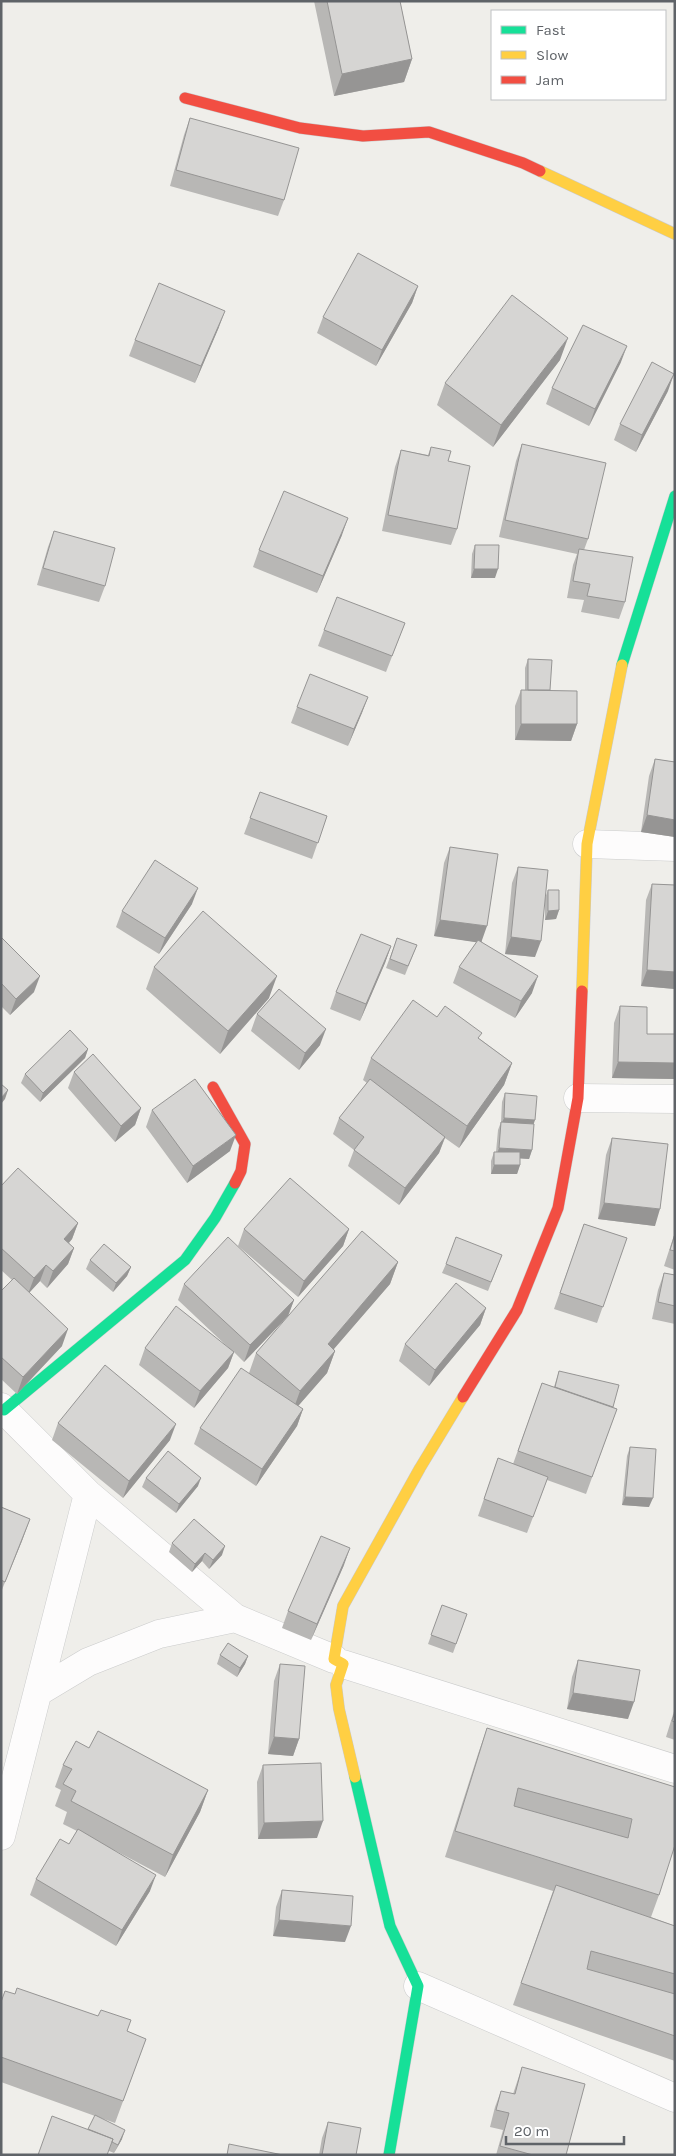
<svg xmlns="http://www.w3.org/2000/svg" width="676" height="2156" viewBox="0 0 676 2156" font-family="Karla,sans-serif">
	<rect width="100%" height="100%" fill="#efeeea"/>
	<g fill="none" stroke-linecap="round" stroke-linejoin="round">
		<defs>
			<path id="street" d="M587,844L675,847
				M578,1098L675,1099
				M1,1407L88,1494L235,1618L334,1659
				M343,1664L675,1769
				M38,1692L88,1662L159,1634L235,1618
				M1,1836L88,1494
				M418,1986L675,2098"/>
			<path id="fast" d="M622,665L675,496
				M4,1410L185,1260L215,1218L235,1183
				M355,1777L390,1926L418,1986L389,2155"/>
			<path id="slow" d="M540,171L675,234
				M582,991L587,844L622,665
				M355,1777L339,1709L336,1685L343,1664L334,1659L343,1606L420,1468L463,1397"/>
			<path id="jam" d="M185,98L300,128L363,136L429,132L523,163L540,171
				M213,1087L245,1144L241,1171L235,1183
				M463,1397L517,1310L558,1208L578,1098L582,991"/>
		</defs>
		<use href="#street" stroke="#cbcccc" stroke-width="29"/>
		<use href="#fast" stroke="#cacacb" stroke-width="12"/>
		<use href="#slow" stroke="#cacacb" stroke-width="12"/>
		<use href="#jam" stroke="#cacacb" stroke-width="12"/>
		<use href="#street" stroke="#fdfcfc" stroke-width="28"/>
		<use href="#fast" stroke="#16e098" stroke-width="11"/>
		<use href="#slow" stroke="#ffcf43" stroke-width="11"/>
		<use href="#jam" stroke="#f24e42" stroke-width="11"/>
	</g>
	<path fill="#b8b7b5" d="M314,1H400L412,59L404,82L334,96Z
		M190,118L284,200L278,216L170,186L184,135Z
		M418,286L412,303L376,366L317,333L323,317Z
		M219,327L195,383L129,356L135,340Z
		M560,360L493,447L437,405L445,383Z
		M621,362L589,426L546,404L552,388Z
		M668,391L636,452L614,440L620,424Z
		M522,444L588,539L584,550L625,602L619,619L581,612L584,600L567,598L573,565L577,554L499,537L516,461Z
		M431,447L457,529L451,545L382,531L395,467L401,450L428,455Z
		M54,531L105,586L99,602L37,585L48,547Z
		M342,535L317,593L253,567L259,550Z
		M475,545L495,578H471L472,554Z
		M405,623L386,672L318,646L324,630Z
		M528,659L550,690L577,724L571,741L515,740V706L521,690H525V668Z
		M368,697L348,746L291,723L297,707Z
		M655,759L675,762V837L641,832L649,776Z
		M260,792L327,816L312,859L244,834Z
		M450,847L482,942L532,993L515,1018L453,983L459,967L477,942L434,936L444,863Z
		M518,867L535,957L505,954L512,883Z
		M652,884L675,885V989L641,986L646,900Z
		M548,890L559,910L556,919L545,920V898Z
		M192,904L159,954L116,927L122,911Z
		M1,937L34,992L10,1015L1,1006Z
		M397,938L417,945L405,975L386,968Z
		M391,946L385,963L360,1021L330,1009L336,992Z
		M154,967L269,998L220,1054L146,989Z
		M620,1006L647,1034H675V1079L612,1078L614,1023Z
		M257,1014L320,1045L299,1070L251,1031Z
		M437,1017L480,1039L512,1063L504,1085L459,1148L445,1138L439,1153L399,1205L348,1166L354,1150L333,1134L339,1118L367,1083L363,1080L371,1058Z
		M88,1049L85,1058L40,1102L21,1083L25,1074Z
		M74,1072L141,1108L135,1125L115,1142L68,1088Z
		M505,1093L533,1124L532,1150L529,1159L520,1158V1165L517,1174H491V1161L494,1152H496L498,1130L501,1122L502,1102Z
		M152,1110L230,1151L187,1183L146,1127Z
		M612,1138L655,1226L598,1219L606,1155Z
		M1,1186L78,1223L72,1239L69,1243L74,1248L68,1264L47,1288L40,1281L29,1293L62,1346L17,1394L1,1379V1291L12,1280L1,1270Z
		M584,1224L627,1238L597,1323L554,1309Z
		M244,1229H349L343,1246L298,1297L238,1246Z
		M675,1232V1270L664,1266Z
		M502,1255L488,1291L442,1273L446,1264Z
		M90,1260L131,1267L127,1276L113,1292L86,1269Z
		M398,1262L390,1284L334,1349L335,1351L327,1373L298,1406L303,1409L297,1426L256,1486L194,1444L200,1428L249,1373L256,1353Z
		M664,1273L675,1275V1324L652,1319L658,1290Z
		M184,1284L294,1300L288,1316L244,1362L234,1352L228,1368L194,1408L139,1365L145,1348L232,1351L178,1300Z
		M486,1308L480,1325L429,1386L399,1361L405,1344Z
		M559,1371L613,1407L617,1409L586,1494L547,1480L527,1533L478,1516L498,1458L513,1464L542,1383L554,1387Z
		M58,1423L170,1440L123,1498L52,1440Z
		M630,1447L649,1507L622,1505L627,1456Z
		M146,1478L198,1486L176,1513L142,1487Z
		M1,1507L30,1519L1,1592Z
		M172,1543L222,1555L209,1569L202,1561L192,1572L169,1552Z
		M344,1565L311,1640L282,1628L288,1611Z
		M442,1605L467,1614L453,1653L428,1644Z
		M220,1655L248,1656L245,1664L237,1677L217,1664Z
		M578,1660L628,1719L567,1709L572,1677Z
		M280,1664L299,1739L293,1756L268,1754L274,1681Z
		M675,1708V1740L666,1737Z
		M487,1728L675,1787L659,1895L651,1917L675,1926V2061L513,2005L553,1891L445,1857L478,1754Z
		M89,1748L208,1790L200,1812L165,1877L114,1850L150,1891L116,1946L30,1895L36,1879L69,1844L77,1831L63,1824L67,1812L55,1806L61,1790L55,1787L63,1765Z
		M263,1765L317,1838L258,1839L257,1782Z
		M282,1890L345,1942L273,1936L276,1907Z
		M1,2002L127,2031L146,2039L115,2123L98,2117L122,2139L114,2153L109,2151L88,2129L95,2116L1,2082Z
		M522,2067L566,2155H496L503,2130L490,2127L495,2107L501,2091L513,2094Z
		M328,2122L356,2155H319L322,2138Z"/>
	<path fill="#969594" d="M412,59L404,82L334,96L342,74Z
		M418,286L412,303L376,366L382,350Z
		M225,311L219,327L195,383L201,366Z
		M568,338L560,360L493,447L501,425Z
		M627,346L621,362L589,426L595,409Z
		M674,374L668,391L636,452L642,435Z
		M348,518L342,535L317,593L323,576Z
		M474,569H498L495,578H471Z
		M368,697L362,713L348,746L354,729Z
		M521,724H577L571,741L515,740Z
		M647,815L675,820V837L641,832Z
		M198,888L192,904L159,954L165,938Z
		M559,910L556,919L545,920L548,911Z
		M440,920L487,926L481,943L434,936Z
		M511,937L541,941L535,957L505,954Z
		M391,946L385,963L360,1021L366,1004Z
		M647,970L675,972V989L641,986Z
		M40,976L34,992L10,1015L16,999Z
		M277,976L269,998L220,1054L228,1031Z
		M538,976L532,993L515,1018L521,1001Z
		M326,1029L320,1045L299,1070L305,1053Z
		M88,1049L85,1058L40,1102L43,1093Z
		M618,1062L675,1063V1079L612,1078Z
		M512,1063L504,1085L459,1148L467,1126Z
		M8,1090L5,1099L1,1104V1098Z
		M141,1108L135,1125L115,1142L121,1126Z
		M504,1118L535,1120L532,1129L500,1127Z
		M236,1135L230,1151L187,1183L193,1166Z
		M445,1137L439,1153L399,1205L405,1188Z
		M499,1148L532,1150L529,1159L496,1157Z
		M494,1165H520L517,1174H491Z
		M604,1203L660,1209L655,1226L598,1219Z
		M78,1223L72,1239L58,1255L64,1239Z
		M349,1229L343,1246L298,1297L304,1281Z
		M74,1248L68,1264L47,1288L53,1271Z
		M398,1262L390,1284L319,1366L328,1344Z
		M46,1265L40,1281L28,1294L34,1278Z
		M131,1267L127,1276L113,1292L116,1283Z
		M294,1300L288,1316L244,1362L250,1345Z
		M486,1308L480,1325L429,1386L435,1370Z
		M68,1329L62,1346L17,1394L23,1377Z
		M335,1351L327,1373L292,1413L300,1391Z
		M234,1352L228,1368L194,1408L200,1391Z
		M303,1409L297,1426L256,1486L262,1469Z
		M176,1424L170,1440L123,1498L129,1481Z
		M201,1478L198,1486L176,1513L179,1504Z
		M625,1497L653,1498L649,1507L622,1505Z
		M30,1519L22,1541L1,1592L5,1582Z
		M225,1546L222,1555L209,1569L213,1560Z
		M350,1548L344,1565L311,1640L317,1624Z
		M205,1553L202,1561L192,1572L195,1564Z
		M248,1656L245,1664L237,1677L240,1668Z
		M573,1693L634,1702L628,1719L567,1709Z
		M274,1737L299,1739L293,1756L268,1754Z
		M208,1790L200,1812L165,1877L173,1855Z
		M323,1821L317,1838L258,1839L264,1823Z
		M156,1875L150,1891L116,1946L122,1930Z
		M279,1920L351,1926L345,1942L273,1936Z
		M125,2130L122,2139L114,2153L118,2145Z"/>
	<path fill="#d6d5d3" stroke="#969594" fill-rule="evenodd" d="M327,1H400L412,59L342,74Z
		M190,118L299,148L284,200L176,170Z
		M358,253L418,286L382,350L323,317Z
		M159,283L225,311L201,366L135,340Z
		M512,295L568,338L501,425L445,383Z
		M583,325L627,346L595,409L552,388Z
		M652,362L674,374L642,435L620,424Z
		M522,444L606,463L588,539L505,520Z
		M431,447L451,451L448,461L470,466L457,529L388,515L401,450L429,456Z
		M284,491L348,518L323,576L259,550Z
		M54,531L115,548L105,586L43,568Z
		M475,545H499L498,569H474Z
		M579,549L633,557L625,602L587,596L590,584L573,581Z
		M337,597L405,623L392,656L324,630Z
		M528,659L552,660L550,690H528Z
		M310,674L368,697L354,729L297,707Z
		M521,690L577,691V724H521Z
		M655,759L675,762V820L647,815Z
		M260,792L327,816L318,843L250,818Z
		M450,847L498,854L487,926L440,920Z
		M155,860L198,888L165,938L122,911Z
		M518,867L548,870L541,941L511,937Z
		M652,884L675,885V972L647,970Z
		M548,890H559V910L548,911Z
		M203,911L277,976L228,1031L154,967Z
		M361,934L391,946L366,1004L336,992Z
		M1,937L40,976L16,999L1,983Z
		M397,938L417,945L408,966L390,959Z
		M478,940L538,976L521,1001L459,967Z
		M279,989L326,1029L305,1053L257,1014Z
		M413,1000L437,1017L445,1006L482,1033L478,1038L512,1063L467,1126L371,1058Z
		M620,1006L647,1007V1034H675V1063L618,1062Z
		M70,1030L88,1049L43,1093L25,1074Z
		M93,1054L141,1108L121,1126L74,1072Z
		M195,1079L236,1135L193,1166L152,1110Z
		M370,1079L445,1137L405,1188L354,1150L364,1137L339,1118Z
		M1,1084L8,1090L1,1098Z
		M505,1093L537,1096L535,1120L504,1118Z
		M501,1122L534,1124L532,1150L499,1148Z
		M612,1138L668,1144L660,1209L604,1203Z
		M494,1152H520V1165H494Z
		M18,1168L78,1223L64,1239L74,1248L53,1271L46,1265L34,1278L1,1248V1186Z
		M290,1178L349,1229L304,1281L244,1229Z
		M584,1224L627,1238L603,1307L560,1293Z
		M362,1231L398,1262L328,1344L335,1351L300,1391L256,1353Z
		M675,1234V1251L670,1250Z
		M228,1237L294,1300L250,1345L184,1284Z
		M456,1237L502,1255L491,1282L446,1264Z
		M104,1244L131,1267L116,1283L90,1260Z
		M664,1273L675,1275V1306L658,1302Z
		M14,1278L68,1329L23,1377L1,1357V1291Z
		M456,1283L486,1308L435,1370L405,1344Z
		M176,1306L234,1352L200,1391L145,1348Z
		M105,1365L176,1424L129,1481L58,1423Z
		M241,1368L303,1409L262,1469L200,1428Z
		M559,1371L619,1385L613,1407L555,1387Z
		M542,1383L617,1409L592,1477L518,1451Z
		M630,1447L656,1449L653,1498L625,1497Z
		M168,1451L201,1478L179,1504L146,1478Z
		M498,1458L548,1477L533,1517L484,1499Z
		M1,1507L30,1519L5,1582L1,1580Z
		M194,1519L225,1546L213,1560L205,1553L195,1564L172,1543Z
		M321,1536L350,1548L317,1624L288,1611Z
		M442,1605L467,1614L456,1644L431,1635Z
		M228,1643L248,1656L240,1668L220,1655Z
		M578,1660L640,1670L634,1702L573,1693Z
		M280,1664L305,1666L299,1739L274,1737Z
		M675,1712V1722L672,1721Z
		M487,1728L675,1787V1845L659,1895L455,1831ZM518,1788L632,1819L628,1838L514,1806Z
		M98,1731L208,1790L173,1855L71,1801L76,1791L63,1784L72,1769L63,1765L76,1741L89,1748Z
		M321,1763L323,1821L264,1823L263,1765Z
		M78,1829L156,1875L122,1930L36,1879L60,1839L69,1844Z
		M556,1885L675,1926V1974L591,1951L587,1969L675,1994V2036L521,1983Z
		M282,1890L353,1896L351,1926L279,1920Z
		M17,1988L98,2016L101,2010L131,2020L127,2031L146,2039L123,2101L1,2057V2002L5,1991L15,1994Z
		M522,2067L585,2084L566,2155H533L500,2146L509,2113L496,2110L501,2091L515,2094Z
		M95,2115L125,2130L118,2145L112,2142L113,2139L88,2129Z
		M52,2116L113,2139L107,2155H38Z
		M328,2122L361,2128L356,2155H322Z
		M229,2144L283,2155H227Z"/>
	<rect width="676" height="2156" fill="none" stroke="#5f6368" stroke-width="5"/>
	<rect x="491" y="10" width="175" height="90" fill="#ffffff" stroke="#bfc1c3"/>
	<rect x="501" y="26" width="25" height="8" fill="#16e098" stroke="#bfc1c3"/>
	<text x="536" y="35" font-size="15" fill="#5f6368">Fast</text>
	<rect x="501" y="51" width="25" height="8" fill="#ffcf43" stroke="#bfc1c3"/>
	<text x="536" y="60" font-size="15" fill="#5f6368">Slow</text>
	<rect x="501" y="76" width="25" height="8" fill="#f24e42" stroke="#bfc1c3"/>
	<text x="536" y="85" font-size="15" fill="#5f6368">Jam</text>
	<path d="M506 2136v8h118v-8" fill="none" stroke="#5f6368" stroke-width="2.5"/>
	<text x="514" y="2136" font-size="15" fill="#5f6368" stroke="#ffffff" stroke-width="4" paint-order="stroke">20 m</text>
</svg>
